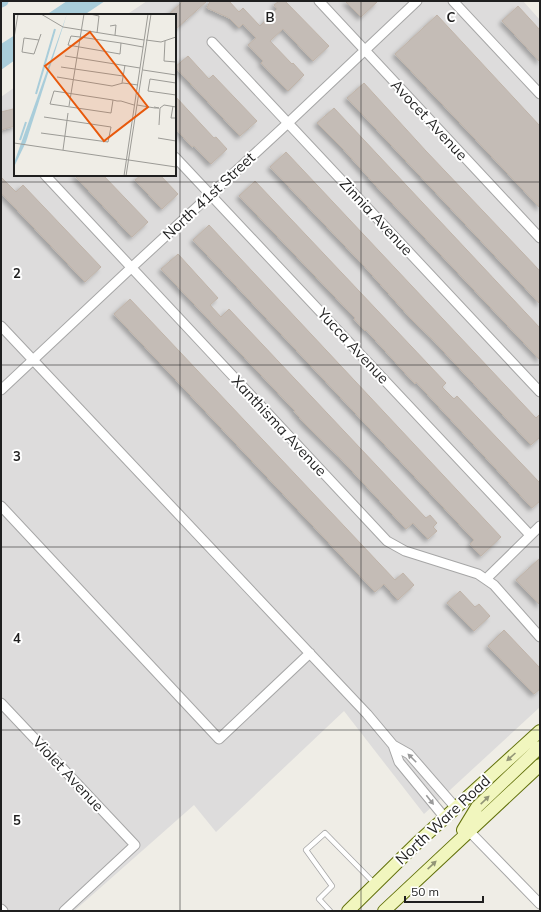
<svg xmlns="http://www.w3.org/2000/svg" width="541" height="912" viewBox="0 0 541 912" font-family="Mulish,sans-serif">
	<defs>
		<filter id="shadow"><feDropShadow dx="-3" dy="3" stdDeviation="2" flood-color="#0004"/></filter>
	</defs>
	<rect width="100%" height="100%" fill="#efede6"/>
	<path fill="#dddcdc" d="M147,1H523L540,20V707L424,814L344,711L216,832L194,805L74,911H1V97L15,87V175H175V15H126Z"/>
	<path fill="#a9cdda" d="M67,1H105L84,15H46Z
		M15,35V60L1,70V44Z"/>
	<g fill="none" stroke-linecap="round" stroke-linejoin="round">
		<path stroke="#a9cdda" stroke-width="11" d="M1,2L3,1"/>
	</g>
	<path fill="#c4bcb6" stroke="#c0b4a9" filter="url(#shadow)" d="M183,1H207L175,30V15H168Z
		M210,1H229L239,12L243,8L260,26L277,9L274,5L279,1H285L329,46L313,61L283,29L270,41L292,64L293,63L304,75L288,91L261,63L263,61L248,45L256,38L243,24L239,28L229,18L207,8Z
		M345,1H378L361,17Z
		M518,6L540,30V62L502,21Z
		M437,15L540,126V208L395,54Z
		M188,56L209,79L213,75L257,121L240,136L175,67Z
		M364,83L426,151L540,271V304L347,98Z
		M175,96L214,138L216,137L227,149L211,164L194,146L192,147L175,128Z
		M334,108L540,328V360L377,187L344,150L317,123Z
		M13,109L15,116V126L1,130V112Z
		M286,152L536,418L540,414V437L531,445L431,338L412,320L365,267L270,167Z
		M74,175H103L148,222L132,237Z
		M141,175H160L178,194L162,209L135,180Z
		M1,177L16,192L23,185L101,267L85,282L1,193Z
		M255,181L446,383L442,387L454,399L457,396L540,483V501L532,508L416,382L415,384L366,330L365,331L354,319L355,318L239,196Z
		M209,225L501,537L481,556L470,544L474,540L193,240Z
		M178,254L218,298L210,305L221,317L229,309L426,518L430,515L437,523L433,527L437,531L428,539L413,523L406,529L340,458L305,424L294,411H295L161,269Z
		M130,299L395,580L403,573L414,585L398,600L384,584L375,592L114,314Z
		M540,558V605L516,580Z
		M460,591L475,607L479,604L490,616L474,631L447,603Z
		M504,630L540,668V689L534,694L488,646Z"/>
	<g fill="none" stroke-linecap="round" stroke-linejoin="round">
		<defs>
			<path id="lane" d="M330,911L319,899L332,886L306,850L325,833L374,883"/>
			<path id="street" d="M319,1L540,238
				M453,1L540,94
				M212,42L540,392
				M175,157L530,535
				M45,175L387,541L405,551L478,574L494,585L540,637
				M1,326L367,714L393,745L399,762L445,818
				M1,390L131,268L288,123L417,1
				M1,506L219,739L310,653
				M486,579L540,526
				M1,703L135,845L64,911
				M393,745L409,754L456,808
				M469,831L540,904
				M1,909L3,911"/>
			<path id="secondary" d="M463,830L477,807L540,747
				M348,911L416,844L540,731
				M384,911L540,765"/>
		</defs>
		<use href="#lane" stroke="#a6a6a6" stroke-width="6"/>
		<use href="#street" stroke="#a6a6a6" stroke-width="11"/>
		<use href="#secondary" stroke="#62710b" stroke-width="14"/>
		<use href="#lane" stroke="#fff" stroke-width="4.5"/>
		<use href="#street" stroke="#fff" stroke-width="9"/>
		<use href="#secondary" stroke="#f1f6be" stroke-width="12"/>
	</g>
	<defs><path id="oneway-solid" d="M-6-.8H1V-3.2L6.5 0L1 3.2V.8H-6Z"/></defs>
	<g fill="#929576">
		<use href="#oneway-solid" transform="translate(511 757) rotate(138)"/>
		<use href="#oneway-solid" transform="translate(485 800) rotate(-44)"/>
		<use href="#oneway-solid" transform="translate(432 865) rotate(-43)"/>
	</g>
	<g fill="#9a9a9a">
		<use href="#oneway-solid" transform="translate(412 758) rotate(-135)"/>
		<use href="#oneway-solid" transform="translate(430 800) rotate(52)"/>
	</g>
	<path fill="none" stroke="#1f1f1f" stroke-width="1" stroke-opacity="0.55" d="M180,1V911M361,1V911M1,182H540M1,365H540M1,547H540M1,730H540"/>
	<g text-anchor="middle" stroke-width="4" stroke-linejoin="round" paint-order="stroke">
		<g font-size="15" fill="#1f1f1f" stroke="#fff">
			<text transform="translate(429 120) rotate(47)" y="5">Avocet Avenue</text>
			<text transform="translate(209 196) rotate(-43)" y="5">North 41st Street</text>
			<text transform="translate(376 217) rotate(47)" y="5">Zinnia Avenue</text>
			<text transform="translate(353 346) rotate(47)" y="5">Yucca Avenue</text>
			<text transform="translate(279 426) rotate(47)" y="5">Xanthisma Avenue</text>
			<text transform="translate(68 774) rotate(47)" y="5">Violet Avenue</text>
			<text transform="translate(443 820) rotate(-43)" y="5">North Ware Road</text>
		</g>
	</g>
	<g transform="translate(14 14)">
		<rect width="162" height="162" fill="#efede6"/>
		<path d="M53,0L12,128L0,153V149Z" fill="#a9cdda"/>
		<path fill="none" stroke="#a9cdda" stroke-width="2" d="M22,80L41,15M6,126L12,108"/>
		<path fill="none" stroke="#9c9b96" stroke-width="1" d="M27,0L49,13L130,26M76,0L85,2L83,19M96,12L102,11L101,21M0,24L4,0M25,26L10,24L8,38L20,40L27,20M132,26L147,28L162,23M151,27L150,47L162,48M107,29L106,40L54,31L57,22L66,23L107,29L129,33M51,42L126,54M47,53L109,62M129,56L162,61M43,63L98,72L109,69L124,71M108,69L111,51M162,69L136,65L134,77L162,81M99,86L97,99L36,90L40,77L99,86L103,87H107L120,91M123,91L141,94H145L140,93M55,92L70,0M159,92L157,104H162M146,94L150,91L162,93M145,111L146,94M27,119L94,128L97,113L30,103M144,124L162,127M0,129L162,153M49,136L54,99M110,162L134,0M112,162L137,0"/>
		<path fill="#e8590c" fill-opacity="0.15" stroke="#e8590c" stroke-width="2" d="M76,18L134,93L90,127L31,52Z"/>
		<rect width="162" height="162" fill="none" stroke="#1f1f1f" stroke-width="2"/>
	</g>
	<g font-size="13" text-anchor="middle" font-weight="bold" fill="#1f1f1f" stroke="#fff" stroke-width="4" stroke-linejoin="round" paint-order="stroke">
		<text x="270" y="22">B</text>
		<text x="451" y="22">C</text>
		<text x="17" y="278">2</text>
		<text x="17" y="461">3</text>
		<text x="17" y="643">4</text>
		<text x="17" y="825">5</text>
	</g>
	<rect width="541" height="912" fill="none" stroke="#1f1f1f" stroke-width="4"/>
	<path d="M405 896v6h78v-6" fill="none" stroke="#1f1f1f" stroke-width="2"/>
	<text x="411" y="896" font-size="12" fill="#1f1f1f" stroke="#ffffff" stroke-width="3" paint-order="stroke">50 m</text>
</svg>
